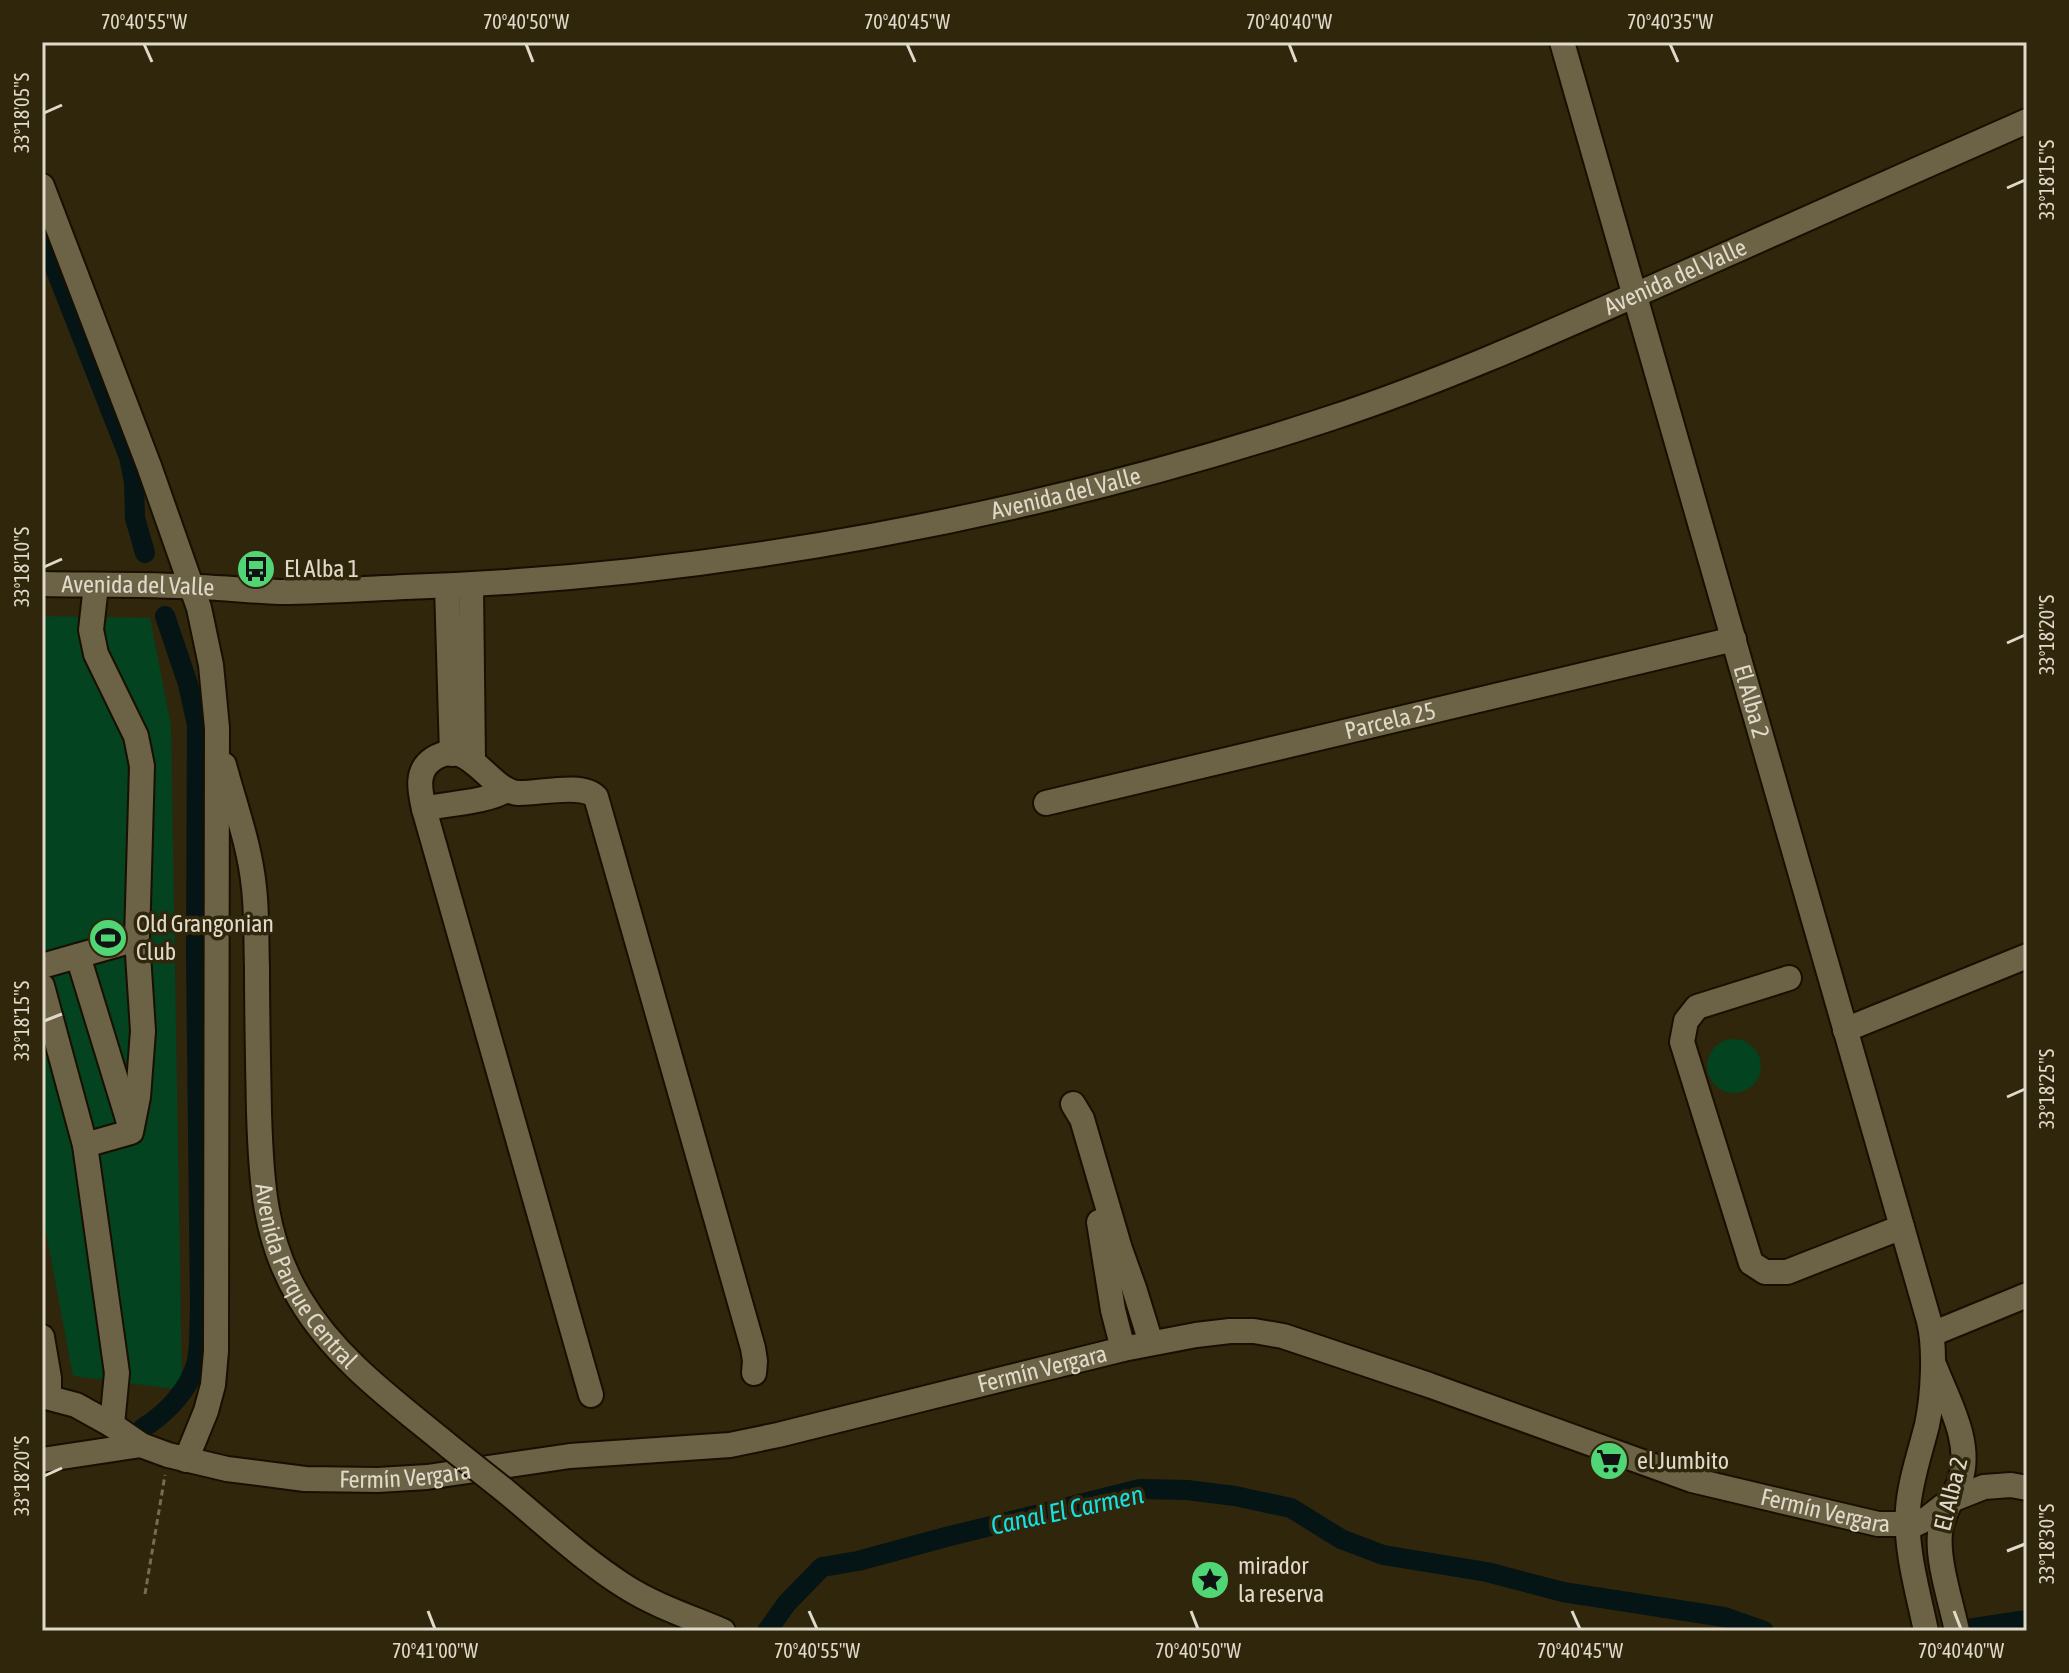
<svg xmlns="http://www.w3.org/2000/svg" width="2069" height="1673" viewBox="0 0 2069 1673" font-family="'Asap Condensed',sans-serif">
	<rect width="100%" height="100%" fill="#30260c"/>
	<path fill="#03431f" d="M42,616L150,618L171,726L182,1390L73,1376L42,1211Z
		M1707 1066a27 27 0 1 1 54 0a27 27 0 1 1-54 0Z"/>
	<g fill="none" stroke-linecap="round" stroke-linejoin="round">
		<path stroke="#051414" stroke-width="20" d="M42,235L129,457L134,482L135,518L145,553
			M143,1428C167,1413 190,1389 197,1361C200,1345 199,1326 200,1310L196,955L197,725L188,684L165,616
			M767,1631L787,1603L822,1567L858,1561L946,1537L1140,1489L1187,1490L1235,1496L1291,1508L1341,1539L1383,1555L1487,1572L1563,1592L1724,1617L1764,1631
			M1954,1631L2027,1620"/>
		<defs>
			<g id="minor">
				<path id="s1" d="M1562,42L1929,1321C1936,1349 1933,1397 1927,1425C1920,1453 1910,1481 1908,1509C1905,1549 1918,1592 1926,1631"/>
				<path d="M42,186L149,466L199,608L211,665L217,728L216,1351L213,1385L206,1411L186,1460"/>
				<path id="s2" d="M42,584C94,585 146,584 198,587C225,588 253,591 280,592C322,592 364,589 405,587C716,577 1035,516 1331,418C1449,379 1563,327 1676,277C1793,224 1910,173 2027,121"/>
				<path d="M96,585L91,630L96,654L136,736L142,766L137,939L143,1031L138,1097L131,1132L85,1145L117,1373L112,1425"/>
				<path d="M471,585L473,762"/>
				<path d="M447,586L452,754"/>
				<path id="s3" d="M224,765C235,806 250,846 254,888C257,914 256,941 257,967C257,1016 258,1064 259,1112C261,1180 264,1240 300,1299C336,1360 397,1403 450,1447"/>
				<path id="s4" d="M1046,803L1734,639"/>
				<path d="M424,809C452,802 480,804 507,790"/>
				<path d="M78,956L131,1129"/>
				<path d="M42,966L137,939"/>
				<path d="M1789,978L1697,1007L1686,1021L1682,1042L1751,1263L1765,1272H1787L1902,1227"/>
				<path d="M42,986L85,1145"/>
				<path d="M1845,1030L2027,956"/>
				<path d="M1073,1104L1082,1119L1120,1249L1134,1288L1151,1343"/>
				<path d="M1099,1222L1113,1310L1123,1349"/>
				<path d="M1932,1334L2027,1295"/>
				<path d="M42,1337L49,1378V1397"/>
				<path d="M1935,1367C1948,1401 1973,1443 1960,1481C1953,1498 1942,1514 1940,1533C1937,1561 1951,1602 1957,1631"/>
				<path d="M591,1395L424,809C420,791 415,771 433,759C470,735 487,790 518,793C538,794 582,782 596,797L753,1348L755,1361L754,1373"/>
				<path id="s5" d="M42,1396L76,1405L112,1425L141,1445L168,1455L227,1469L305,1479L378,1480L427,1477L570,1456L730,1445L778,1435L1123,1349L1196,1335L1230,1331H1254L1283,1336L1429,1385L1692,1480L1878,1524H1916L1928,1518L1951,1500L1984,1487L2011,1485L2027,1488"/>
				<path d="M42,1460L141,1445"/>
				<path d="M503,1489C543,1522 582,1559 626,1587C656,1606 690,1617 723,1631"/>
			</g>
		</defs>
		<use href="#minor" stroke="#180f00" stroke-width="28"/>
		<path stroke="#746c56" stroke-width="3" stroke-dasharray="6 4" stroke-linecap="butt" d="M145,1594L165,1475"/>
		<use href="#minor" stroke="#6c6246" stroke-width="24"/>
		<defs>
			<path id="minor-bridge" d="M450,1447L503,1489"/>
		</defs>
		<use href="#minor-bridge" stroke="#180f00" stroke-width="28" stroke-linecap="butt"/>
		<use href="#minor-bridge" stroke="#6c6246" stroke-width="24"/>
	</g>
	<path fill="none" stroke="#e0daca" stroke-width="3" d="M144,44L152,62M526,44L533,62M907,44L915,62M1289,44L1296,62M1670,44L1678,62M44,113L62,105M2007,188L2025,180M44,567L62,559M2007,643L2025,635M44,1021L62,1014M2007,1097L2025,1089M44,1476L62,1468M2007,1551L2025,1544M428,1611L435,1629M809,1611L817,1629M1191,1611L1198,1629M1572,1611L1580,1629M1954,1611L1961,1629"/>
	<defs>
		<symbol id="bus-disc" viewBox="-11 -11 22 22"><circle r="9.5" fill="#50d675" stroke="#30260c"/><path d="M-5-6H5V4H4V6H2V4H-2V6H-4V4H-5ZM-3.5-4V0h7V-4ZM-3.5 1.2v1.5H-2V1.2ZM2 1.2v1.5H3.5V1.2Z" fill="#111"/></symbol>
		<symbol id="stadium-disc" viewBox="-11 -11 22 22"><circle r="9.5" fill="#50d675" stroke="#30260c"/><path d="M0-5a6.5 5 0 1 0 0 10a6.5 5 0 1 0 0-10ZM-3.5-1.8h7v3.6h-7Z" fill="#111"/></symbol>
		<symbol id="supermarket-disc" viewBox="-11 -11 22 22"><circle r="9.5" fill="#50d675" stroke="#30260c"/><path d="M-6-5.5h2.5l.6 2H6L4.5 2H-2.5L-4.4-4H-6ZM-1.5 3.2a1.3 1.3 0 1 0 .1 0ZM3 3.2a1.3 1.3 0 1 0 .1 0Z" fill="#111"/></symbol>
		<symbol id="sight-disc" viewBox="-11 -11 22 22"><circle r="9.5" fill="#50d675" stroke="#30260c"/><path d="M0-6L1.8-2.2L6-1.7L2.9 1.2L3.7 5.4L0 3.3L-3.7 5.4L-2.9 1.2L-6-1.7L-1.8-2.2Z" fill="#111"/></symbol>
	</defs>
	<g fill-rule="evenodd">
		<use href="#bus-disc" x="234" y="547" width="44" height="44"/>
		<use href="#stadium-disc" x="86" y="916" width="44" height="44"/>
		<use href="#supermarket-disc" x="1587" y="1439" width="44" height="44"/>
		<use href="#sight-disc" x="1188" y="1558" width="44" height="44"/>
	</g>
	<g text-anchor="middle" stroke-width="7" stroke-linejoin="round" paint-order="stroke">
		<g font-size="24" fill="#e0daca" stroke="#30260c">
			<text dy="8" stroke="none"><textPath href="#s2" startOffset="1680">Avenida del Valle</textPath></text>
			<text dy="8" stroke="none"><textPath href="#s2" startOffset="1032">Avenida del Valle</textPath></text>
			<text dy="8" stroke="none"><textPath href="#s2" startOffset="96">Avenida del Valle</textPath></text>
			<text dy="8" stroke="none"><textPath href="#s1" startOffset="686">El Alba 2</textPath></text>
			<text dy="8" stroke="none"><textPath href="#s4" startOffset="354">Parcela 25</textPath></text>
			<text dy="8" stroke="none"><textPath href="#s3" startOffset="526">Avenida Parque Central</textPath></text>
			<text dy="8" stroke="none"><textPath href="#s5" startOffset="1028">Fermín Vergara</textPath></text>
			<text dy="8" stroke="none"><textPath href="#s5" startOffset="380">Fermín Vergara</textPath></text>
			<text transform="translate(1951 1494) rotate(-76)" y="8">El Alba 2</text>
			<text dy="8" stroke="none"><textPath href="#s5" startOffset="1844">Fermín Vergara</textPath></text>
		</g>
		<g font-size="24" fill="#e0daca" stroke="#30260c" text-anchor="start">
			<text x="284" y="577">El Alba 1</text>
			<text x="136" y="932">Old Grangonian<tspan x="136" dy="28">Club</tspan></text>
			<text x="1637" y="1469">el Jumbito</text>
			<text x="1238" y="1574">mirador<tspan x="1238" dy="28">la reserva</tspan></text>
		</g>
		<g font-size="26" font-style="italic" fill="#14e1e3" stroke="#30260c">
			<text transform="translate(1067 1510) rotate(-12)" y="9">Canal El Carmen</text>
		</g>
	</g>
	<rect width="2069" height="1673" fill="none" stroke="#30260c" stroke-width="88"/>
	<rect x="44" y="44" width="1981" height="1585" fill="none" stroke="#e0daca" stroke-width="3"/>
	<g font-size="20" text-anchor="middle" fill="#e0daca">
		<text x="144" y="29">70°40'55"W</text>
		<text x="526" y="29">70°40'50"W</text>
		<text x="907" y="29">70°40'45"W</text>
		<text x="1289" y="29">70°40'40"W</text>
		<text x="1670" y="29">70°40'35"W</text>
		<text transform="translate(22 113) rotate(-90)" y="7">33°18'05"S</text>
		<text transform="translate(2047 180) rotate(-90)" y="7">33°18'15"S</text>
		<text transform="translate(22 567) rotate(-90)" y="7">33°18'10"S</text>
		<text transform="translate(2047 635) rotate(-90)" y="7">33°18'20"S</text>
		<text transform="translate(22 1021) rotate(-90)" y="7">33°18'15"S</text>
		<text transform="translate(2047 1089) rotate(-90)" y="7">33°18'25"S</text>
		<text transform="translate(22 1476) rotate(-90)" y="7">33°18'20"S</text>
		<text transform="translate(2047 1544) rotate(-90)" y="7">33°18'30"S</text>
		<text x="435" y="1658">70°41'00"W</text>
		<text x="817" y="1658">70°40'55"W</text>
		<text x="1198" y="1658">70°40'50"W</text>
		<text x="1580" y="1658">70°40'45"W</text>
		<text x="1961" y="1658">70°40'40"W</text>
	</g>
</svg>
